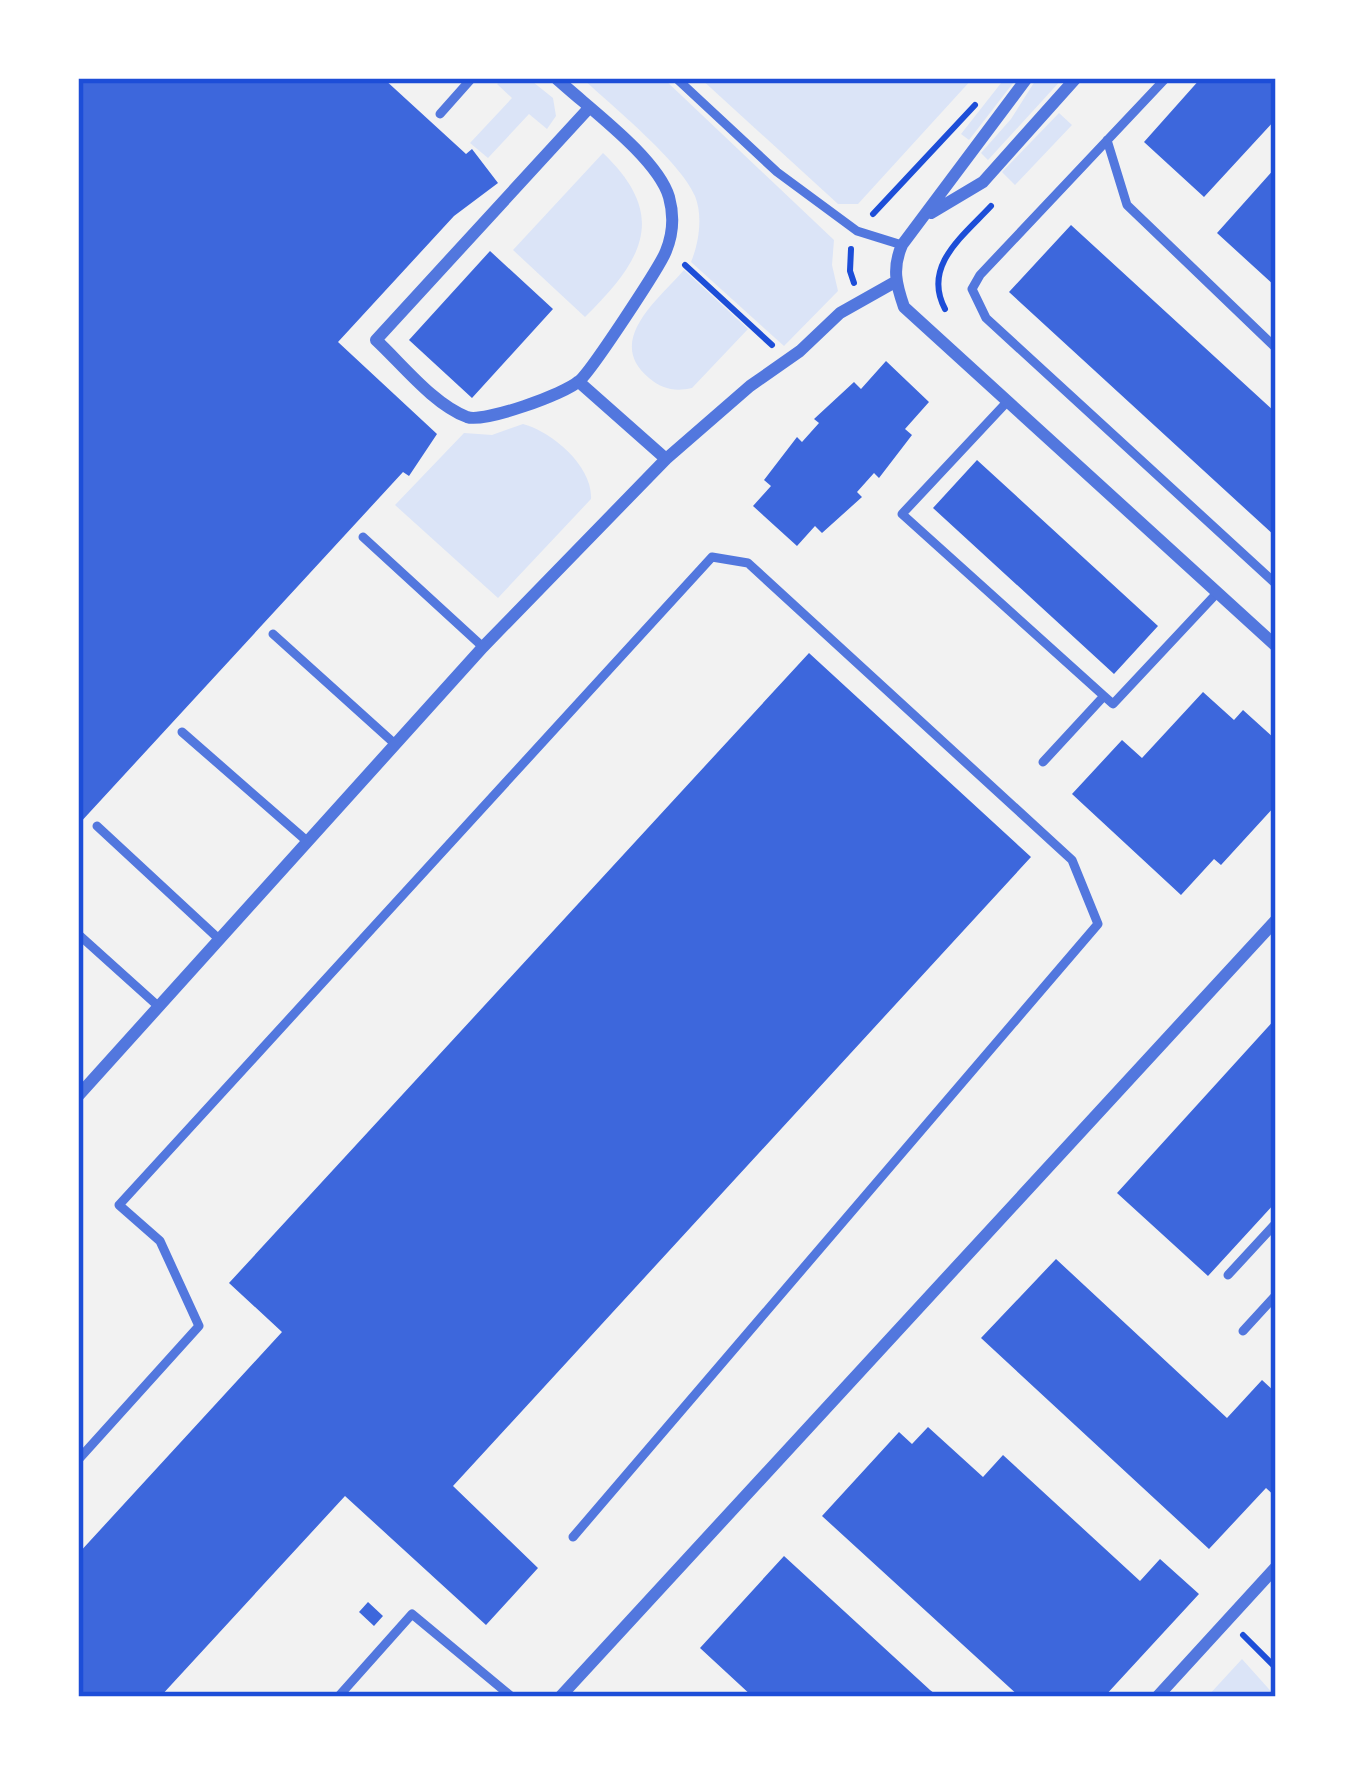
<svg xmlns="http://www.w3.org/2000/svg" width="1354" height="1775" viewBox="0 0 1354 1775" font-family="Montserrat,sans-serif">
	<rect width="100%" height="100%" fill="#f2f2f2"/>
	<path fill="#dbe4f7" d="M505,78H528L553,98L556,116L547,129L529,114L488,158L470,143L512,98L497,84Z
		M582,78H663L834,240L832,265L838,291L784,346L691,262C699,243 703,216 695,196C680,161 612,106 582,78Z
		M700,78H973L858,204H838Z
		M1005,78H1017L969,140L961,134Z
		M1037,78H1063L988,160L981,153L1011,119Z
		M1059,113L1072,125L1015,185L1002,172Z
		M603,153C669,216 643,260 585,317L513,250Z
		M684,270L748,329L692,388C675,392 662,389 649,378C604,341 659,299 684,270Z
		M523,424C553,432 593,467 591,499L498,598L395,505L464,433L492,435Z
		M1242,1659L1276,1697H1207Z"/>
	<path fill="#3d67dc" d="M78,78H383L466,154L472,149L498,183L454,216L338,342L437,434L409,476L403,472L78,825Z
		M1201,78H1276V119L1204,197L1144,142Z
		M1276,167V287L1217,233Z
		M1071,225L1276,413V537L1009,292Z
		M490,251L553,309L472,398L409,340Z
		M886,361L929,402L905,429L912,435L879,478L874,473L857,492L862,497L822,533L815,526L797,546L753,506L771,486L764,480L797,437L802,442L819,423L814,419L854,382L861,389Z
		M977,460L1158,626L1114,674L933,508Z
		M809,653L1031,857L453,1486L538,1568L486,1625L345,1496L160,1697H78V1554L282,1332L229,1283Z
		M1203,692L1234,720L1243,710L1276,740V805L1221,865L1214,859L1181,895L1072,794L1122,740L1142,758Z
		M1276,1018V1202L1208,1276L1117,1193Z
		M1056,1259L1227,1418L1262,1380L1276,1393V1497L1266,1488L1209,1549L981,1338Z
		M928,1427L983,1477L1003,1455L1140,1581L1160,1559L1199,1594L1104,1697H1020L822,1516L899,1432L912,1444Z
		M784,1556L930,1690L939,1697H753L700,1648Z
		M368,1602L383,1616L374,1626L359,1612Z"/>
	<g fill="none" stroke-linecap="round" stroke-linejoin="round">
		<path stroke="#1d4ed8" stroke-width="6" d="M873,214L975,105
			M851,249L850,271L854,283
			M685,265L772,345
			M945,309C922,266 963,236 991,206
			M1243,1635L1276,1668"/>
		<path stroke="#5277de" stroke-width="9" d="M676,78L777,172L857,231L902,245
			M1166,78L980,275L972,289L986,318L1276,584
			M440,114L472,78
			M1107,140L1127,205L1276,348
			M1006,403L902,514L1104,696L1113,704L1217,593
			M363,537L483,647
			M273,634L395,744
			M182,732L308,842
			M1043,762L1104,696
			M97,826L220,940
			M78,934L158,1006
			M1228,1275L1276,1223
			M1276,1322V1326
			M1243,1331L1276,1295
			M78,1460L199,1326L160,1241L119,1205L712,557L748,563L1072,860L1098,924L573,1537
			M338,1697L412,1614L512,1697"/>
		<path stroke="#5277de" stroke-width="12" d="M556,78C587,107 657,157 669,197C674,215 673,234 666,251C661,265 590,373 579,381C565,394 484,423 467,417C433,404 402,364 376,340L589,108
			M1027,78L902,245C892,268 896,284 904,307L1276,646
			M931,213L983,182L1076,78
			M666,459L750,386L800,351L840,313L895,282
			M78,1096L483,647L666,459L579,382
			M560,1697L1276,920
			M1157,1697L1276,1567"/>
	</g>
	<rect width="1354" height="1775" fill="none" stroke="#ffffff" stroke-width="162"/>
	<rect x="81" y="81" width="1192" height="1613" fill="none" stroke="#1d4ed8" stroke-width="4.5"/>
</svg>
